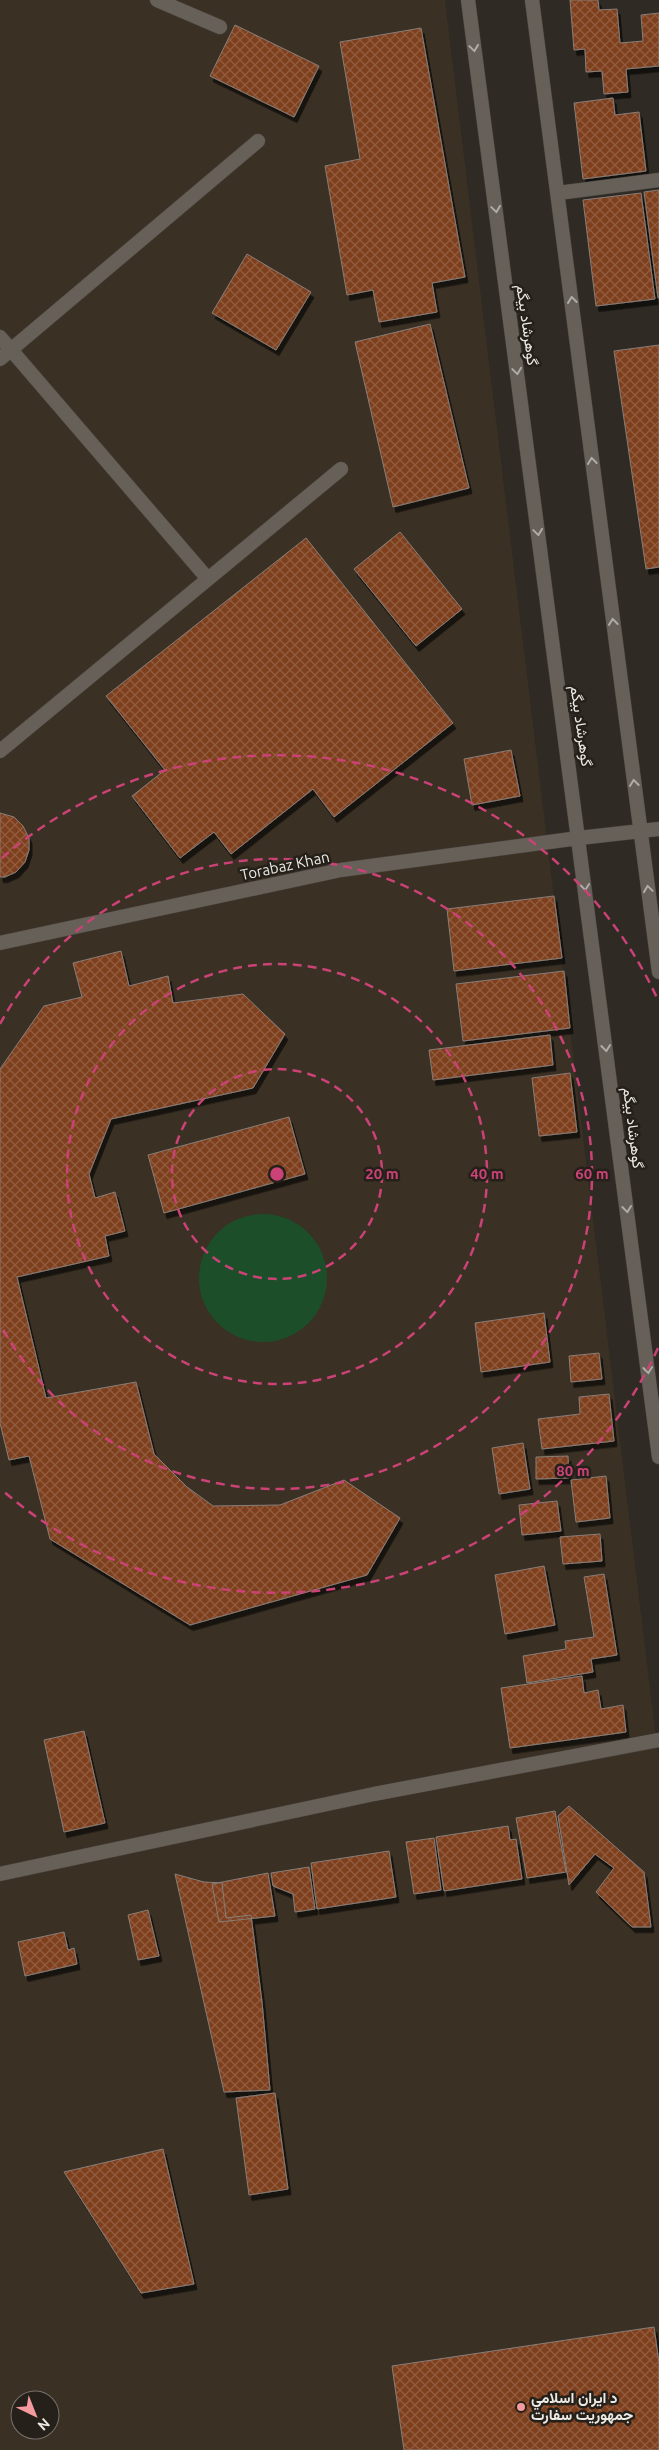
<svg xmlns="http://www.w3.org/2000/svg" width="659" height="2450" viewBox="0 0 659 2450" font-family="Ubuntu,Vazirmatn,sans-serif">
	<defs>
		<pattern id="building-cross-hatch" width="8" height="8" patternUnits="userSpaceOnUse" patternTransform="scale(1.25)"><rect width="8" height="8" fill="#7e401e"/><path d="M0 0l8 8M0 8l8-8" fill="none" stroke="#915c3f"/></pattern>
		<filter id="shadow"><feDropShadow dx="3" dy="5.5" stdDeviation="0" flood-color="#0009"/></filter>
	</defs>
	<rect width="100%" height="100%" fill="#2f2a23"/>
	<path fill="#3a3024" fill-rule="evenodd" d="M0,0H445L659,1762V2450H0ZM20,2400H50V2430H20Z"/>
	<path fill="#1c4e29" d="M199 1278a64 64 0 1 1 128 0a64 64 0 1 1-128 0Z"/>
	<path fill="url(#building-cross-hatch)" stroke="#887e79" filter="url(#shadow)" d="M570,0H598L599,10L617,9L620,43L643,41L641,15L659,13V66L626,69L628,92L604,94L602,71L586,72L585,49L574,50Z
		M235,25L319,66L294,117L210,76Z
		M421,28L465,277L432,283L437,312L379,322L373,290L347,295L325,166L360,159L340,42Z
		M613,98L615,115L639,112L646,171L583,179L574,103Z
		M659,190V298H658L644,192Z
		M641,193L655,299L596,306L583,200Z
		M247,254L311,292L276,350L212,313Z
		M430,324L469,488L393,507L355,342Z
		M659,345V567L646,569L614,351Z
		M400,532L462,609L416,646L354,569Z
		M306,538L453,723L334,817L313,789L231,854L214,832L180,858L132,796L165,770L106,696Z
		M511,750L520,796L472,805L464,759Z
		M0,813L14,817L23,826L29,838V850L25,862L16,872L5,877H0Z
		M554,896L562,958L454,971L447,909Z
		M121,951L129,986L168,976L173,1003L243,994L285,1034L253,1088L111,1119L89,1174L95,1198L115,1192L125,1231L105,1236L109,1256L17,1277L46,1398L136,1382L154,1454L187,1487L213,1506L280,1505L344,1480L400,1518L367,1575L190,1625L50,1539L29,1456L9,1460L0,1423V1069L44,1006L82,997L73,963Z
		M564,971L570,1028L463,1041L456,984Z
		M550,1035L553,1065L433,1080L429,1050Z
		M570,1073L577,1132L539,1136L532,1078Z
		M289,1117L305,1174L164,1213L148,1155Z
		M544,1313L550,1362L481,1372L475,1323Z
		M599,1353L602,1379L571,1382L569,1356Z
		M609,1394L614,1441L542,1449L538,1419L580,1414L579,1397Z
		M523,1443L530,1489L499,1494L492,1448Z
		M568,1456L569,1478L536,1479V1457Z
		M606,1476L610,1518L576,1522L571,1480Z
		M557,1501L561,1531L522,1535L519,1505Z
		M600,1534L602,1561L563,1564L560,1537Z
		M544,1566L555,1625L505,1634L495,1575Z
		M604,1574L617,1655L591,1659L593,1672L527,1683L523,1656L566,1649L565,1641L594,1637L584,1577Z
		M582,1676L584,1693L598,1690L601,1709L623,1705L626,1732L510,1748L501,1688Z
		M84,1731L105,1823L64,1832L44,1740Z
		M569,1806L644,1872L651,1927H632L596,1892L614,1868L595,1854L569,1885L558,1816Z
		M555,1811L566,1872L527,1878L516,1818Z
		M508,1826L510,1840L516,1839L522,1879L444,1891L436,1837Z
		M434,1838L441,1890L414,1894L406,1842Z
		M389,1851L396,1897L317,1909L311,1863Z
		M309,1867L315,1909L295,1912L293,1894L273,1886L271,1873Z
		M268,1873L275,1916L219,1922L212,1884Z
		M175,1874L204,1882L222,1883L226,1918L251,1915L262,2002L270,2090L224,2092Z
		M148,1910L159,1956L138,1960L128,1915Z
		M64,1932L68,1950L74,1948L77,1964L25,1976L18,1942Z
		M275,2093L288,2189L249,2195L236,2098Z
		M163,2149L194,2284L141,2293L64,2172Z
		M654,2327L659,2363V2450H404L392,2366Z"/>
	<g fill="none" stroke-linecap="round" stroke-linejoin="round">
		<defs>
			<path id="service" d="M157,0L220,27
				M558,193L659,180
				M0,337L208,579
				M0,359L258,141
				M0,751L341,469
				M0,1874L374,1794L659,1740"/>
			<path id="minor" d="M0,943L341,870L579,838"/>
			<path id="secondary" d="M468,0L659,1457
				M532,0L659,972
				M579,838L659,829"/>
		</defs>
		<use href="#service" stroke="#4a4740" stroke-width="15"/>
		<use href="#minor" stroke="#4a4740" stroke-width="15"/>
		<use href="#secondary" stroke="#4a4740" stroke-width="15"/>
		<use href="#service" stroke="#666059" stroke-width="14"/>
		<use href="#minor" stroke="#666059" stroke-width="14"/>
		<use href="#secondary" stroke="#666059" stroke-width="14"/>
	</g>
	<defs><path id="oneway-chevron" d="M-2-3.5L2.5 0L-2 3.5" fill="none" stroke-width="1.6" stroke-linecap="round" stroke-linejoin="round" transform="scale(1.25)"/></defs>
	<g stroke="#b0aca6">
		<use href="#oneway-chevron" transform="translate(474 48) rotate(82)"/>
		<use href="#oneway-chevron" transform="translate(496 209) rotate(82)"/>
		<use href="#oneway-chevron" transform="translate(572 300) rotate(-97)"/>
		<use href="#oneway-chevron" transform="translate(517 371) rotate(82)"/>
		<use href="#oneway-chevron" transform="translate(592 461) rotate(-97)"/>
		<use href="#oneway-chevron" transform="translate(538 532) rotate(82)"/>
		<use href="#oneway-chevron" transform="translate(613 622) rotate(-97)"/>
		<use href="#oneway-chevron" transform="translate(634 783) rotate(-97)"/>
		<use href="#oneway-chevron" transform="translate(585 887) rotate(83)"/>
		<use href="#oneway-chevron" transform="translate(648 889) rotate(-98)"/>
		<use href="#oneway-chevron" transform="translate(606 1048) rotate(83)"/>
		<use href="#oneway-chevron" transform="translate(627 1209) rotate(83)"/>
		<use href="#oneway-chevron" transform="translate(648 1370) rotate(83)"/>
	</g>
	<g fill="none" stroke="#cb4277" stroke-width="2.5" stroke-dasharray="9 6">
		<circle cx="277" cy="1174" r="105"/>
		<circle cx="277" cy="1174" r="210"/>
		<path d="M0 1024A315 315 0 1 1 0 1324"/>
		<path d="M658 1348A419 419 0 0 1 2 1490M2 858A419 419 0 0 1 658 1000"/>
	</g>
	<circle fill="#f59b9d" stroke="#25201a" stroke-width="2" cx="521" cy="2407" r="5"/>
	<g text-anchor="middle" stroke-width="5" stroke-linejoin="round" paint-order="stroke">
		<g font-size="15" fill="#edeae5" stroke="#25201a">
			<text transform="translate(527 325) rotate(82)" y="5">گوهرشاد بیگم</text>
			<text transform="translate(581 726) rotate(82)" y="5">گوهرشاد بیگم</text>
			<text transform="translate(285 866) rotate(-12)" y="5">Torabaz Khan</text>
			<text transform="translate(633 1128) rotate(83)" y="5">گوهرشاد بیگم</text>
		</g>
		<g font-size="15" font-weight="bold" fill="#edeae5" stroke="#25201a" text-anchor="start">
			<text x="531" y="2403">د ایران اسلامي<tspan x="531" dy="17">جمهوریت سفارت</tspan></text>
		</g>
	</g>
	<circle cx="277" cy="1174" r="8" fill="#cb4277" stroke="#25201a" stroke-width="2.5"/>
	<g font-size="15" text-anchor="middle" font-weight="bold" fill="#cb4277" stroke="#25201a" stroke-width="5" stroke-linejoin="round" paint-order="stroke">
		<text x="382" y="1179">20 m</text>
		<text x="487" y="1179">40 m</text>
		<text x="592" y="1179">60 m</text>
		<text x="573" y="1476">80 m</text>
	</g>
	<g transform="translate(35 2415) rotate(137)"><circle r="24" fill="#25201a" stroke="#75716b"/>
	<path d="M0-4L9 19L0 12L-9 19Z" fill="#f59b9d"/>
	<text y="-8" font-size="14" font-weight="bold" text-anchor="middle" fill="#edeae5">N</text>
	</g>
</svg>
